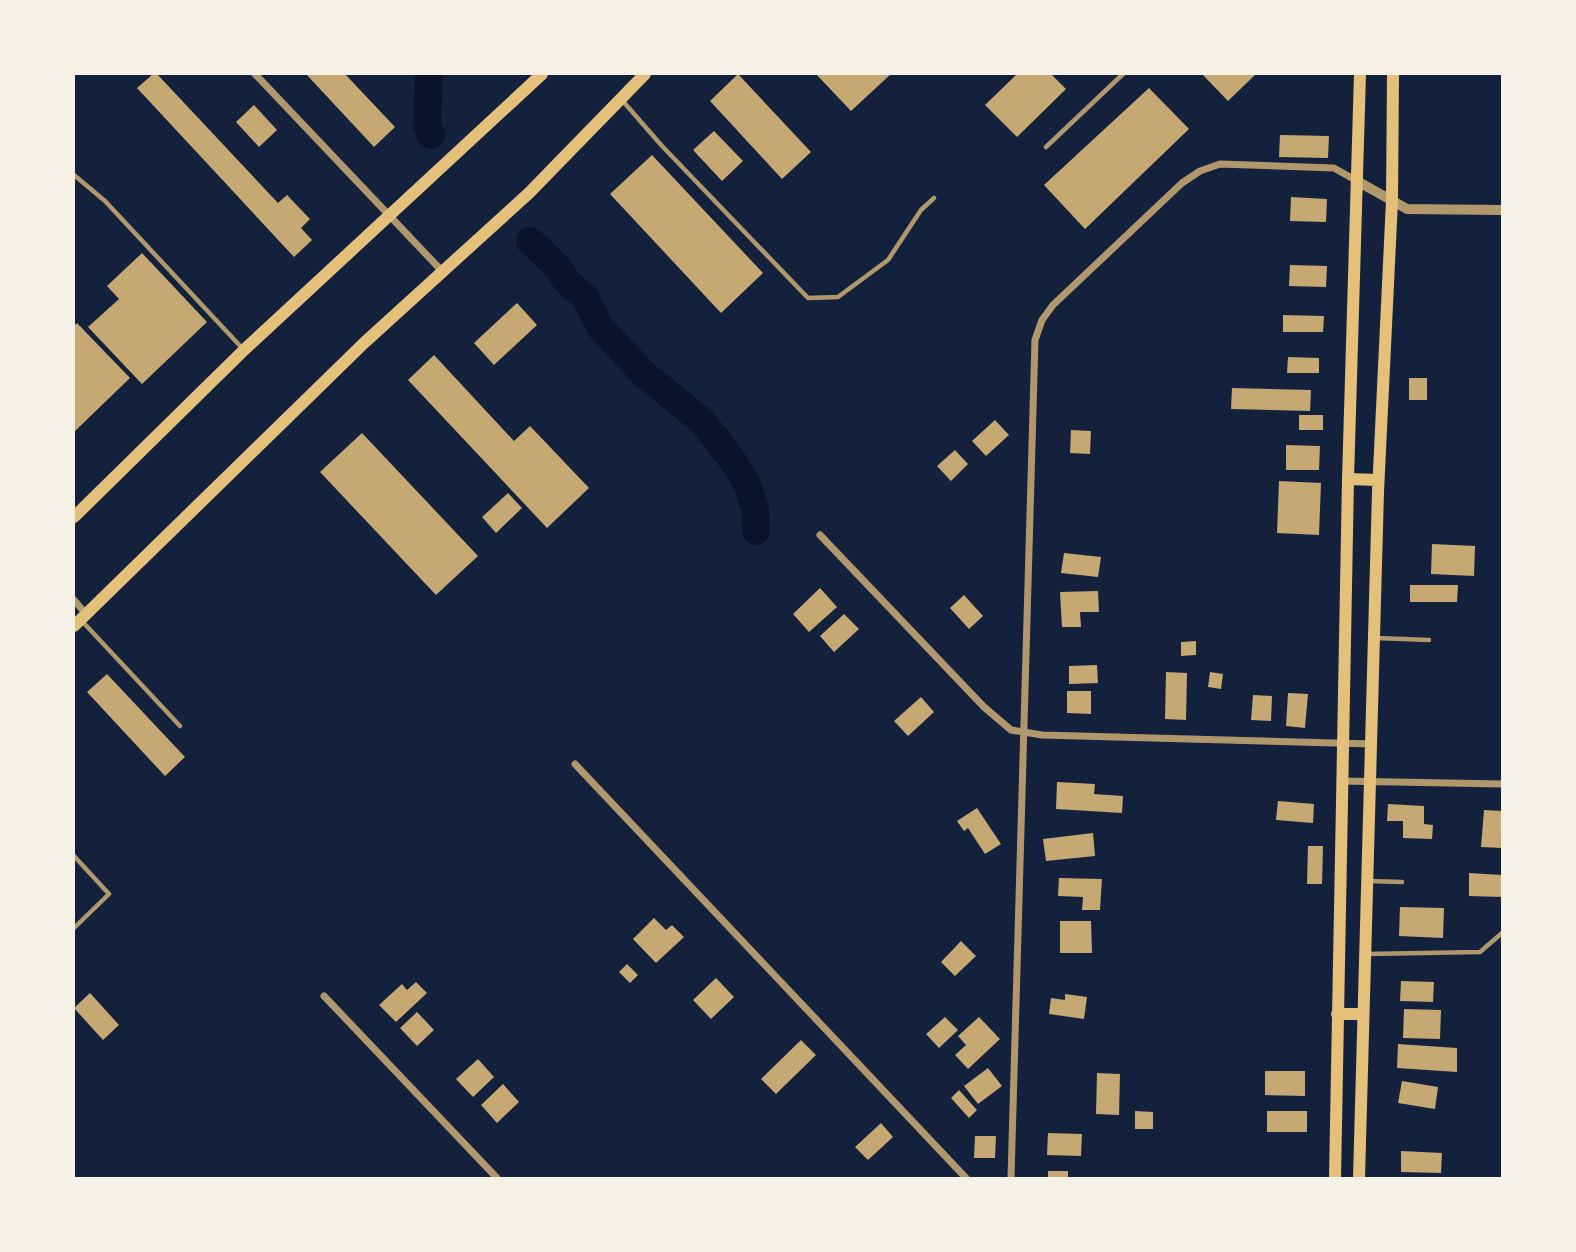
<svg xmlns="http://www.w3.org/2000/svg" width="1576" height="1252" viewBox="0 0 1576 1252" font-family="Mulish,sans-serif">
	<rect width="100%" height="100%" fill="#14213d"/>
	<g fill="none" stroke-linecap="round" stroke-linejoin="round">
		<path stroke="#0b132b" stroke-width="28" d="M429,74L427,125L431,135
			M530,241L559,268L567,282L585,297L600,327L645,375L702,421L728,454L747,483L755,509L756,531"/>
	</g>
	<path fill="#c6a872" d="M153,74H157L278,203L287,195L310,219L301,228L312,240L294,257L137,88Z
		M306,74H345L395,127L374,147Z
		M738,74L811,152L782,179L710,101Z
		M816,74H891L851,111Z
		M1017,74H1051L1066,89L1017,137L985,105Z
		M1202,74H1256L1228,101Z
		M1149,88L1189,129L1085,229L1044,185Z
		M254,105L277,130L259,147L236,122Z
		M714,131L743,161L722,181L693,150Z
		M1280,135L1329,136L1328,158L1279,157Z
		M652,155L763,273L721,313L610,194Z
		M1291,197L1327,199L1326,222L1290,221Z
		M142,253L207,322L142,384L88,327L119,299L107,286Z
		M1290,265L1327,266L1326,287L1289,286Z
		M517,303L537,325L494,365L474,343Z
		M1283,315L1324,316L1323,332H1283Z
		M77,323L130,378L74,432V326Z
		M434,355L514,441L530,426L589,488L547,528L408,380Z
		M1288,357L1319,358V373H1287Z
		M1409,378H1427V400H1409Z
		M1232,388L1311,390L1310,411L1231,409Z
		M1299,415H1323V430H1299Z
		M995,420L1009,435L986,456L972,441Z
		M1071,430L1091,431L1090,454L1070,453Z
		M362,433L478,556L436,595L320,472Z
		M1286,445L1320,446L1319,470H1286Z
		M955,450L968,464L951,481L937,466Z
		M1279,481L1321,483L1319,535L1277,533Z
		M508,493L522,508L496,533L482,517Z
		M1432,544L1475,546L1474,576L1431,574Z
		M1064,553L1101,557L1098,577L1061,573Z
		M1410,585H1458L1457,602H1410Z
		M820,588L837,607L809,632L793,614Z
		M1098,591L1099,612H1080L1081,627H1062L1060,592Z
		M964,595L983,616L969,629L950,608Z
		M844,614L859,629L834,652L820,636Z
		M1196,641V655L1181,656V642Z
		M1097,665L1098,683L1069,684V666Z
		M1166,672L1187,673L1186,720L1165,719Z
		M1210,672L1223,674L1221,689L1208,687Z
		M107,674L185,757L165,776L87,692Z
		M1067,691H1091V714L1067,713Z
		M1288,693L1308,694L1305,728L1286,726Z
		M1253,695L1272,696L1271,721L1251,720Z
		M921,697L934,712L908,736L894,721Z
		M1057,782L1095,784L1094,794L1123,796L1122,813L1056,809Z
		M1278,801L1314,804L1313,823L1276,820Z
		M1388,804L1424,806V824L1433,825L1432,839L1403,838V821H1387Z
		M977,808L1001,844L985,854L968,828L964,831L957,821Z
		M1484,810L1502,811V848L1481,847Z
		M1093,833L1095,856L1046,861L1043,839Z
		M1308,846H1323L1322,884H1307Z
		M1469,873L1502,875V897L1469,896Z
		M1059,878L1102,879L1100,910H1082L1083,897L1058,896Z
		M1400,907L1444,908L1443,938L1399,936Z
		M654,918L666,930L672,925L684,937L656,963L633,939Z
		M1060,921H1091L1092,953H1060Z
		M961,941L976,956L955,976L941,962Z
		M627,964L638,975L630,983L619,972Z
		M716,978L734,997L711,1019L693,1000Z
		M1401,981L1434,982L1433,1002L1400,1001Z
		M416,982L427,993L396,1022L379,1005L402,984L407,990Z
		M90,993L119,1025L103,1040L74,1008Z
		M1065,994L1087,997L1084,1019L1049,1014L1051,998L1065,1000Z
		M1404,1009L1441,1010L1440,1039L1403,1038Z
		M417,1012L434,1030L417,1046L400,1028Z
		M945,1017L958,1030L939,1048L926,1034Z
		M979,1017L1000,1039L968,1069L955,1055L966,1045L958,1036Z
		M801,1040L816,1055L776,1094L761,1079Z
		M1398,1044L1457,1048V1072L1397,1068Z
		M478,1059L494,1077L473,1097L456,1079Z
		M988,1068L1002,1086L978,1104L964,1086Z
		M1265,1071H1305V1096L1265,1095Z
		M1097,1073L1120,1074L1119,1115L1096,1114Z
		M1402,1081L1438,1087L1435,1109L1398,1103Z
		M503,1084L519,1102L497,1123L481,1105Z
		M959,1090L977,1110L969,1118L951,1098Z
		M1135,1111L1153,1112V1129H1135Z
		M1267,1111H1307V1132H1267Z
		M881,1123L893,1137L868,1160L855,1147Z
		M1048,1133L1082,1134L1081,1156L1047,1155Z
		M975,1136H996L995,1158H974Z
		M1401,1151L1442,1153L1441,1173L1401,1172Z
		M1048,1171H1068V1178H1048Z"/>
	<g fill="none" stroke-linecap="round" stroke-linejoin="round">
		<path stroke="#b1986c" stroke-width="4.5" d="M621,99L662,146L808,298L838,297L888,260L921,210L934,198
			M1046,147L1123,74
			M74,175L105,201L243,349
			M81,620L180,726
			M1376,638L1429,640
			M74,856L109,894L74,928
			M1369,881L1402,882
			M1366,954L1480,952L1502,933"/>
		<path stroke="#b1986c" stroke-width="7" d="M255,74L441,270
			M820,535L984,707L1011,730L1042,735L1372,744
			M74,600L86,614
			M575,764L966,1178
			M1341,781L1502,784
			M324,996L497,1178
			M1011,1178L1035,340L1042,320L1053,305L1182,183L1200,171L1220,164L1334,168L1357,181"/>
		<path stroke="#b1986c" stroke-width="10" d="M1357,181L1407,209L1502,210"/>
		<path stroke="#e5c07b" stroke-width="12" d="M1348,479L1378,480
			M1337,1014H1363
			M1335,1178L1348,479L1360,74
			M1359,1178L1378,492L1392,201L1393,74"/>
		<path stroke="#e5c07b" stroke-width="12" d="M74,517L244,350L542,74
			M74,626L364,343L529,193L645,74"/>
	</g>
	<rect width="1576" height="1252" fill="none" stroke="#f6f1e7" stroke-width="150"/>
</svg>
